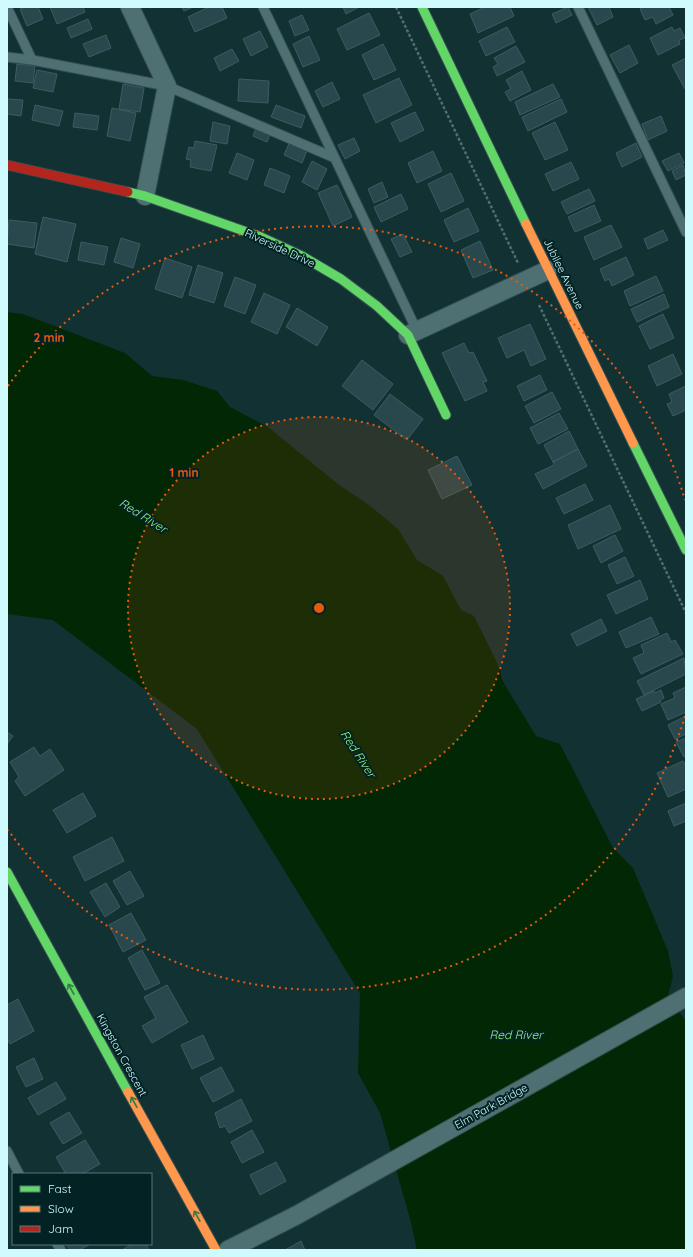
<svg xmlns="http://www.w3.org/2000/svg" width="693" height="1257" viewBox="0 0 693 1257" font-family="Quicksand,sans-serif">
	<rect width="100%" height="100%" fill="#123133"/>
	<path fill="#022705" d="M7,312L23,314L125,353L152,376L183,380L217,391L230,407L268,427L339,485L369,505L398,529L417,560L443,576L461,610L474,616L500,669L502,680L536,736L560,744L613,848L633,868L668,951L673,976L668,996L685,1020L686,1028V1250H417L411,1222L380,1113L358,1073L360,993L197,729L53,620L7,614Z"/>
	<path fill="#28484d" stroke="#3d5c62" d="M26,7H38L43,19L27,26L20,9Z
		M50,7H83L85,12L57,24Z
		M182,7H193L184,11Z
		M209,7H222L227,18L195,32L188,17Z
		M343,7H359L346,14Z
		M485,7H510L514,16L478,33L470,14Z
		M568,7L572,15L556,23L552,14Z
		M588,7H609L613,17L597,25Z
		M644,7H669L673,15L656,24L653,17L645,20L640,9Z
		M369,13L380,35L347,50L337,29Z
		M302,15L309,30L295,36L289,21Z
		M88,19L92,29L71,38L67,28Z
		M507,27L515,42L486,56L479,41Z
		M672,27L674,31L680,28L685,38L679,40L680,44L658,55L650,38Z
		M260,31L268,47L251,56L243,39Z
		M106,35L111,48L89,57L83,44Z
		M309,36L320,60L303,67L293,44Z
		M383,44L396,70L374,80L362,55Z
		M629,45L638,63L620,73L610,55Z
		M516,46L525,62L497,76L493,67L498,64L494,58Z
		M232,49L239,61L220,71L214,58Z
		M686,58V88L685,89L672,65Z
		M17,64L35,66L33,83L15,81Z
		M37,70L57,74L53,92L33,88Z
		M522,71L531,90L510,101L505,92L511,89L506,80Z
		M399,78L412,105L376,123L363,95Z
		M239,79L269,81L268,103L238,101Z
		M332,82L340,99L323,107L315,91Z
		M123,84L144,88L140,112L119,109Z
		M553,84L560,97L520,115L515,102Z
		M7,99L23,100L21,116L7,114Z
		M561,99L567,112L528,131L522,117Z
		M35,105L63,111L59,126L32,120Z
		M276,105L305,116L301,128L271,117Z
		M112,108L136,113L130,141L107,136Z
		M415,112L424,130L400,142L391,123Z
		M75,113L99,116L97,130L73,127Z
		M661,116L667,131L648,140L642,124Z
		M213,122L230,126L227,144L210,141Z
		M555,122L568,150L545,160L532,133Z
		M257,126L271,132L267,142L253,136Z
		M354,138L360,151L345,159L338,145Z
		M195,141L217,145L211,171L190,167L191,160L186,159L189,147L194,148Z
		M290,141L308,148L302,163L284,155Z
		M636,143L642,157L622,167L616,153Z
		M433,151L442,171L417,183L408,163Z
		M237,153L254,160L247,180L229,173Z
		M679,153L684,163L668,171L662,161Z
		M312,161L327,169L317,190L302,182Z
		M571,162L579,179L553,191L545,174Z
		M683,165L686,175L676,180L672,171Z
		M270,168L290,176L284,193L264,185Z
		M451,173L464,201L441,212L428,184Z
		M382,182L388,197L374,203L368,189Z
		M337,185L352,217L333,226L318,193Z
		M589,189L595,201L567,214L561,202Z
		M401,194L408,209L381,222L374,207Z
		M594,205L601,221L575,232L568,217Z
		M468,208L479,231L454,242L444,220Z
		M43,217L76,224L67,262L35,254Z
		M9,220L37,223L34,248L7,244Z
		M611,225L622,247L594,260L584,237Z
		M663,230L668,240L648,249L644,239Z
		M403,234L412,252L400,257L391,239Z
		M121,238L140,244L133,268L114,262Z
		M480,241L493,270L473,278L461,250Z
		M81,242L108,247L104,265L78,260Z
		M626,257L634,275L612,286L609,279L605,281L600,269Z
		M165,258L192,267L182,298L155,289Z
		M198,265L223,273L214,303L189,295Z
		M656,276L663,291L630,306L624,291Z
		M235,277L256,285L245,314L224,306Z
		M264,293L290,305L277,334L251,322Z
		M664,294L669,307L637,322L631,309Z
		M297,308L328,327L317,346L286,327Z
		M663,314L674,338L650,349L639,326Z
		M530,324L546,359L531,366L524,350L507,358L498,338Z
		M464,343L469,353L473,352L487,381L483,382L487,391L465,401L442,353Z
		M673,354L682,374L657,386L648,366Z
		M362,360L393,384L373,410L342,386Z
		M540,375L547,390L524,401L517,386Z
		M686,386V410L673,416L667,404L672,402L669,394Z
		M552,392L561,409L534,423L525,406Z
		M390,394L423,419L407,440L374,415Z
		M559,413L568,429L538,444L530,428Z
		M569,431L578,449L553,462L544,445Z
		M578,449L587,466L543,489L535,474L554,465L553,462Z
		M457,456L472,485L442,499L428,470Z
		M585,484L593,500L564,514L556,498Z
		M610,505L621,529L578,549L568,525Z
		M615,535L623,551L601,563L593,546Z
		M625,557L634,576L617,584L608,565Z
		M640,580L648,599L616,614L607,595Z
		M651,617L659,634L626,648L619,632Z
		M601,619L607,631L577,646L571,634Z
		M667,633L671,642L675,640L683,654L641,674L633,658L644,653L641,645Z
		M684,658L686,674L644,695L637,681Z
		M686,687V712L668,720L661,704L675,698L673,693Z
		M661,690L664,698L660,700L661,702L642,711L636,699L654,691L655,693Z
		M686,716V734L675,739L668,725Z
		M7,732L13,736L7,744Z
		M686,738V756L684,757L676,742Z
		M34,747L40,756L50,749L64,770L25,796L15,781L19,777L10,762Z
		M683,761L686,766V789L668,797L657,773Z
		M83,793L96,816L67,833L53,810Z
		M686,803V821L674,826L668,811Z
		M112,837L124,861L85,881L73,857Z
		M130,871L144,896L127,905L113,881Z
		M106,883L120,907L105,917L90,892Z
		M131,913L146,940L123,952L109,925Z
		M142,950L160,983L145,990L128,958Z
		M167,985L188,1022L152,1043L142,1026L156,1018L144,997Z
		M18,999L34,1031L10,1044L7,1038V1005Z
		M203,1035L214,1059L192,1069L181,1045Z
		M34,1058L43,1079L26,1087L16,1067Z
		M221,1067L234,1091L213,1102L200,1078Z
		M56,1082L66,1099L38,1115L28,1098Z
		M241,1099L252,1121L229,1133L225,1126L220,1128L215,1113Z
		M69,1112L82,1133L63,1144L50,1123Z
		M252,1130L264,1152L242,1163L231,1142Z
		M85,1140L100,1164L82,1174H66L56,1157Z
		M276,1162L286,1181L260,1195L250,1175Z
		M301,1241L305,1250H285Z
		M66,1244H88L89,1245L79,1250H70Z
		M132,1244H146L149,1250H122Z"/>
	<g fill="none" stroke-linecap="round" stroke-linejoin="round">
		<defs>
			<path id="lane" d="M7,7L32,60
				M263,7L417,331
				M578,7L686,232
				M7,57L32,60L167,86L335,158
				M7,1151L19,1174
				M57,1244L61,1250"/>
			<path id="street" d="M130,7L167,86L145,196
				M408,335L548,270
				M228,1250L297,1215L686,997"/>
			<path id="fast" d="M422,7L526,224
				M128,192L145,196L261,237L302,256L341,279L377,306L408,335L446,415
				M633,443L686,550
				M7,872L128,1092"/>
			<path id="slow" d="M526,224L633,443
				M128,1092L216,1250"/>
			<path id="jam" d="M7,165L128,192"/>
		</defs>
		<use href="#lane" stroke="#364f50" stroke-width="11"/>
		<use href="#street" stroke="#364f50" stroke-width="20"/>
		<use href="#fast" stroke="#364f50" stroke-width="11"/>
		<use href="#slow" stroke="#364f50" stroke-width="11"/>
		<use href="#jam" stroke="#364f50" stroke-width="11"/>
		<path stroke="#516d6f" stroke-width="2.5" stroke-dasharray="3 2" stroke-linecap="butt" d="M396,7L518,263
			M539,305L686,613"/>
		<use href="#lane" stroke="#4e7072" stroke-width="9"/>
		<use href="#street" stroke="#4e7072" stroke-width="18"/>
		<use href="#fast" stroke="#63d668" stroke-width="9"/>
		<use href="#slow" stroke="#ff974d" stroke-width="9"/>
		<use href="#jam" stroke="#b3261e" stroke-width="9"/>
	</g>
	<defs><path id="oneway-shaft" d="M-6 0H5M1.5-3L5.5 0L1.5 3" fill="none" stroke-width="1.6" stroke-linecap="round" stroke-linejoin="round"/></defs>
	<g stroke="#337c46">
		<use href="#oneway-shaft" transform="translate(71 989) rotate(-119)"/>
		<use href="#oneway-shaft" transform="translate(134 1102) rotate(-119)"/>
		<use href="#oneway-shaft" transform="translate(197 1216) rotate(-119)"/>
	</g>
	<circle cx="319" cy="608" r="191" fill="#e8590c" fill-opacity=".12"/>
	<g fill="none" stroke="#e8590c" stroke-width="2" stroke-dasharray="2 4">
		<circle cx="319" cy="608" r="191"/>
		<path d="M685 716A382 382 0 0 1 8 830M8 386A382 382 0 0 1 685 500"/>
	</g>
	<g text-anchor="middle" stroke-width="4" stroke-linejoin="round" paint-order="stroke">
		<g font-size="11" fill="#cffbfe" stroke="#032224">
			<text transform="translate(280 248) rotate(25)" y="4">Riverside Drive</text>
			<text transform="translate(564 274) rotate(64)" y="4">Jubilee Avenue</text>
			<text transform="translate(122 1055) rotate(61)" y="4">Kingston Crescent</text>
			<text transform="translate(491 1106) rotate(-29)" y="4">Elm Park Bridge</text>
		</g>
		<g font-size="12" font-style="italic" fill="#97f386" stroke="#032224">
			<text transform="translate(143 516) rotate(32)" y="4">Red River</text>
			<text transform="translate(358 754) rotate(57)" y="4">Red River</text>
			<text x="516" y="1039">Red River</text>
		</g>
	</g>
	<circle cx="319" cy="608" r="6" fill="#e8590c" stroke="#032224" stroke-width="2"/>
	<g font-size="12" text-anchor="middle" font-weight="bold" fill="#e8590c" stroke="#032224" stroke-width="4" stroke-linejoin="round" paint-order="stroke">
		<text x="49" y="342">2 min</text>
		<text x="184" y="477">1 min</text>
	</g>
	<rect width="693" height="1257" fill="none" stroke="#cffbfe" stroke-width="16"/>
	<rect x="12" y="1173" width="140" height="72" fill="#032224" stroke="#55797b"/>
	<rect x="20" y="1186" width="20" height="6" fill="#63d668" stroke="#55797b"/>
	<text x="48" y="1193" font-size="12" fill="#cffbfe">Fast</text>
	<rect x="20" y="1206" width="20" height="6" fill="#ff974d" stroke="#55797b"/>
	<text x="48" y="1213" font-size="12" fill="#cffbfe">Slow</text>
	<rect x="20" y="1226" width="20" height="6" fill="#b3261e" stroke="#55797b"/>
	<text x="48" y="1233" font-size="12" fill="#cffbfe">Jam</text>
</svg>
